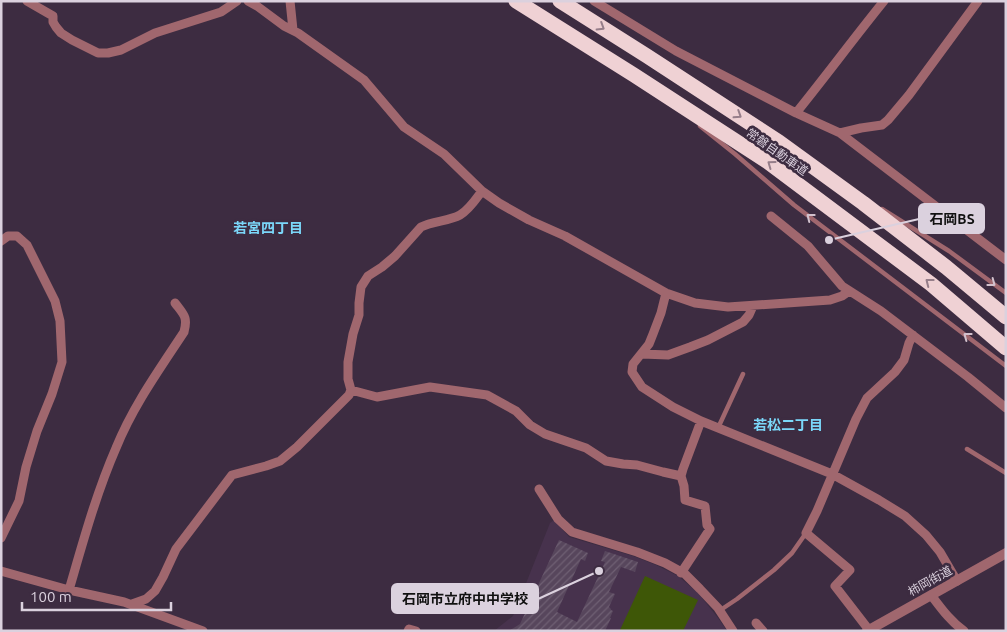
<svg xmlns="http://www.w3.org/2000/svg" width="1007" height="632" viewBox="0 0 1007 632" font-family="Ubuntu,'Noto Sans JP',sans-serif">
	<defs>
		<pattern id="building-hatch" width="6" height="6" patternUnits="userSpaceOnUse" patternTransform="scale(1.25)"><rect width="6" height="6" fill="#57465c"/><path d="M-1 1l2-2M0 6l6-6M5 7l2-2" fill="none" stroke="#6f6073"/></pattern>
	</defs>
	<rect width="100%" height="100%" fill="#3d2c41"/>
	<path fill="#47324d" d="M554,520L569,537L633,556L656,565L678,576L698,593L718,618L727,631H494L513,616L550,523Z"/>
	<path fill="#3e5707" d="M645,576L698,600L683,631H623L620,630Z"/>
	<path fill="url(#building-hatch)" d="M559,540L588,553L585,561L581,559L557,612L577,622L605,562L601,561L605,551L638,562L635,572L621,567L609,592L615,594L609,607L611,609V610L613,611L610,618H611L605,631H509L520,624Z"/>
	<g fill="none" stroke-linecap="round" stroke-linejoin="round">
		<path stroke="#a0676e" stroke-width="4.5" d="M700,126L735,154L794,205L1006,366
			M882,209L949,251L1006,293
			M718,428L743,374
			M967,449L1006,473
			M719,611L737,599L774,570L792,553L806,533"/>
		<path stroke="#a0676e" stroke-width="9" d="M27,1L53,16V22L56,27L61,33L72,40L98,53H108L121,50L155,33L221,12L237,1
			M248,1L257,6L284,26L298,33L364,80L404,127L444,154L482,191L499,203L529,220L565,236L666,293L695,303L728,307L830,300L842,296L849,291
			M290,1L293,30
			M594,1L676,51L796,113L840,133L1006,260
			M796,113C826,76 854,38 884,1
			M840,133L861,128L882,125L888,120L909,95L978,1
			M771,216L808,246L842,286L881,311L968,377L1006,408
			M1,241L8,236H17L27,245L55,301L60,321L62,362L52,394L37,431L26,467L19,501L1,538
			M666,293L661,313L653,334L649,344L633,364L632,372L642,387L673,407L701,421L832,474L879,500L905,516L926,535L940,552L957,581
			M642,354L668,355L690,347L708,340L743,322L749,315L753,306
			M351,390L377,397L430,387L487,395L516,411L530,425L545,434L586,448L606,461L623,464L637,465L663,472L681,476
			M539,489L558,519L572,532L637,552L665,563L685,574L700,589L718,608L733,631
			M1,571L69,590L124,602L203,631
			M681,573L710,529L707,525L705,506L685,500L684,486L681,476L683,469L701,421
			M69,590C83,542 96,494 116,448C133,406 159,370 184,332C188,317 184,315 175,303
			M931,595C941,608 950,621 964,631
			M132,604L146,599L155,591L163,577L176,549L232,475L266,466L280,461L297,447L349,395L351,390L348,379V362L353,334L359,315V303L361,287L368,276L382,267L395,256L421,227C433,221 449,221 460,215C469,210 476,199 482,191
			M756,623L763,631
			M869,630L835,586L850,570L806,533L817,511L856,419L867,398L895,372L904,360L909,343L913,335
			M408,631L409,629L416,631"/>
		<path stroke="#a0676e" stroke-width="10" d="M867,631L1006,553"/>
		<path stroke="#efd1d4" stroke-width="15" d="M516,1L634,75L768,162L931,284L1006,348
			M560,1L647,56L779,142L863,203L946,267L1006,317"/>
	</g>
	<defs><path id="oneway-chevron" d="M-2-3.5L2.5 0L-2 3.5" fill="none" stroke-width="1.6" stroke-linecap="round" stroke-linejoin="round" transform="scale(1.25)"/></defs>
	<g stroke="#967e8a">
		<use href="#oneway-chevron" transform="translate(601 27) rotate(32)"/>
		<use href="#oneway-chevron" transform="translate(738 115) rotate(33)"/>
		<use href="#oneway-chevron" transform="translate(771 164) rotate(-144)"/>
		<use href="#oneway-chevron" transform="translate(929 282) rotate(-142)"/>
	</g>
	<g stroke="#d2c1cd">
		<use href="#oneway-chevron" transform="translate(810 217) rotate(-142)"/>
		<use href="#oneway-chevron" transform="translate(992 283) rotate(37)"/>
		<use href="#oneway-chevron" transform="translate(967 336) rotate(-143)"/>
	</g>
	<g text-anchor="middle" stroke-width="5" stroke-linejoin="round" paint-order="stroke">
		<g font-size="12" fill="#dbd1de" stroke="#3d2c41">
			<text transform="translate(777 152) rotate(35)" y="4">常磐自動車道</text>
			<text transform="translate(930 581) rotate(-29)" y="4">柿岡街道</text>
		</g>
		<g font-size="14" font-weight="bold" fill="#7bd7f9" stroke="#3d2c41">
			<text x="268" y="233">若宮四丁目</text>
			<text x="788" y="430">若松二丁目</text>
		</g>
	</g>
	<path fill="none" stroke="#dbd1de" stroke-width="2" d="M829 240L919 219M599 571L538 599"/>
	<g fill="#dbd1de" stroke="#3d2c41" stroke-width="2">
		<circle cx="829" cy="240" r="5"/>
		<circle cx="599" cy="571" r="5"/>
	</g>
	<g fill="#dbd1de" stroke="#dbd1de" stroke-width="2">
		<rect x="919" y="204" width="65" height="29" rx="5"/>
		<rect x="392" y="584" width="146" height="29" rx="5"/>
	</g>
	<g font-size="14" text-anchor="middle" font-weight="bold" fill="#111">
		<text x="952" y="224">石岡BS</text>
		<text x="465" y="604">石岡市立府中中学校</text>
	</g>
	<rect width="1007" height="632" fill="none" stroke="#dbd1de" stroke-width="5"/>
	<path d="M22 602v8h149v-8" fill="none" stroke="#dbd1de" stroke-width="2.5"/>
	<text x="30" y="602" font-size="15" fill="#dbd1de" stroke="#3d2c41" stroke-width="4" paint-order="stroke">100 m</text>
</svg>
